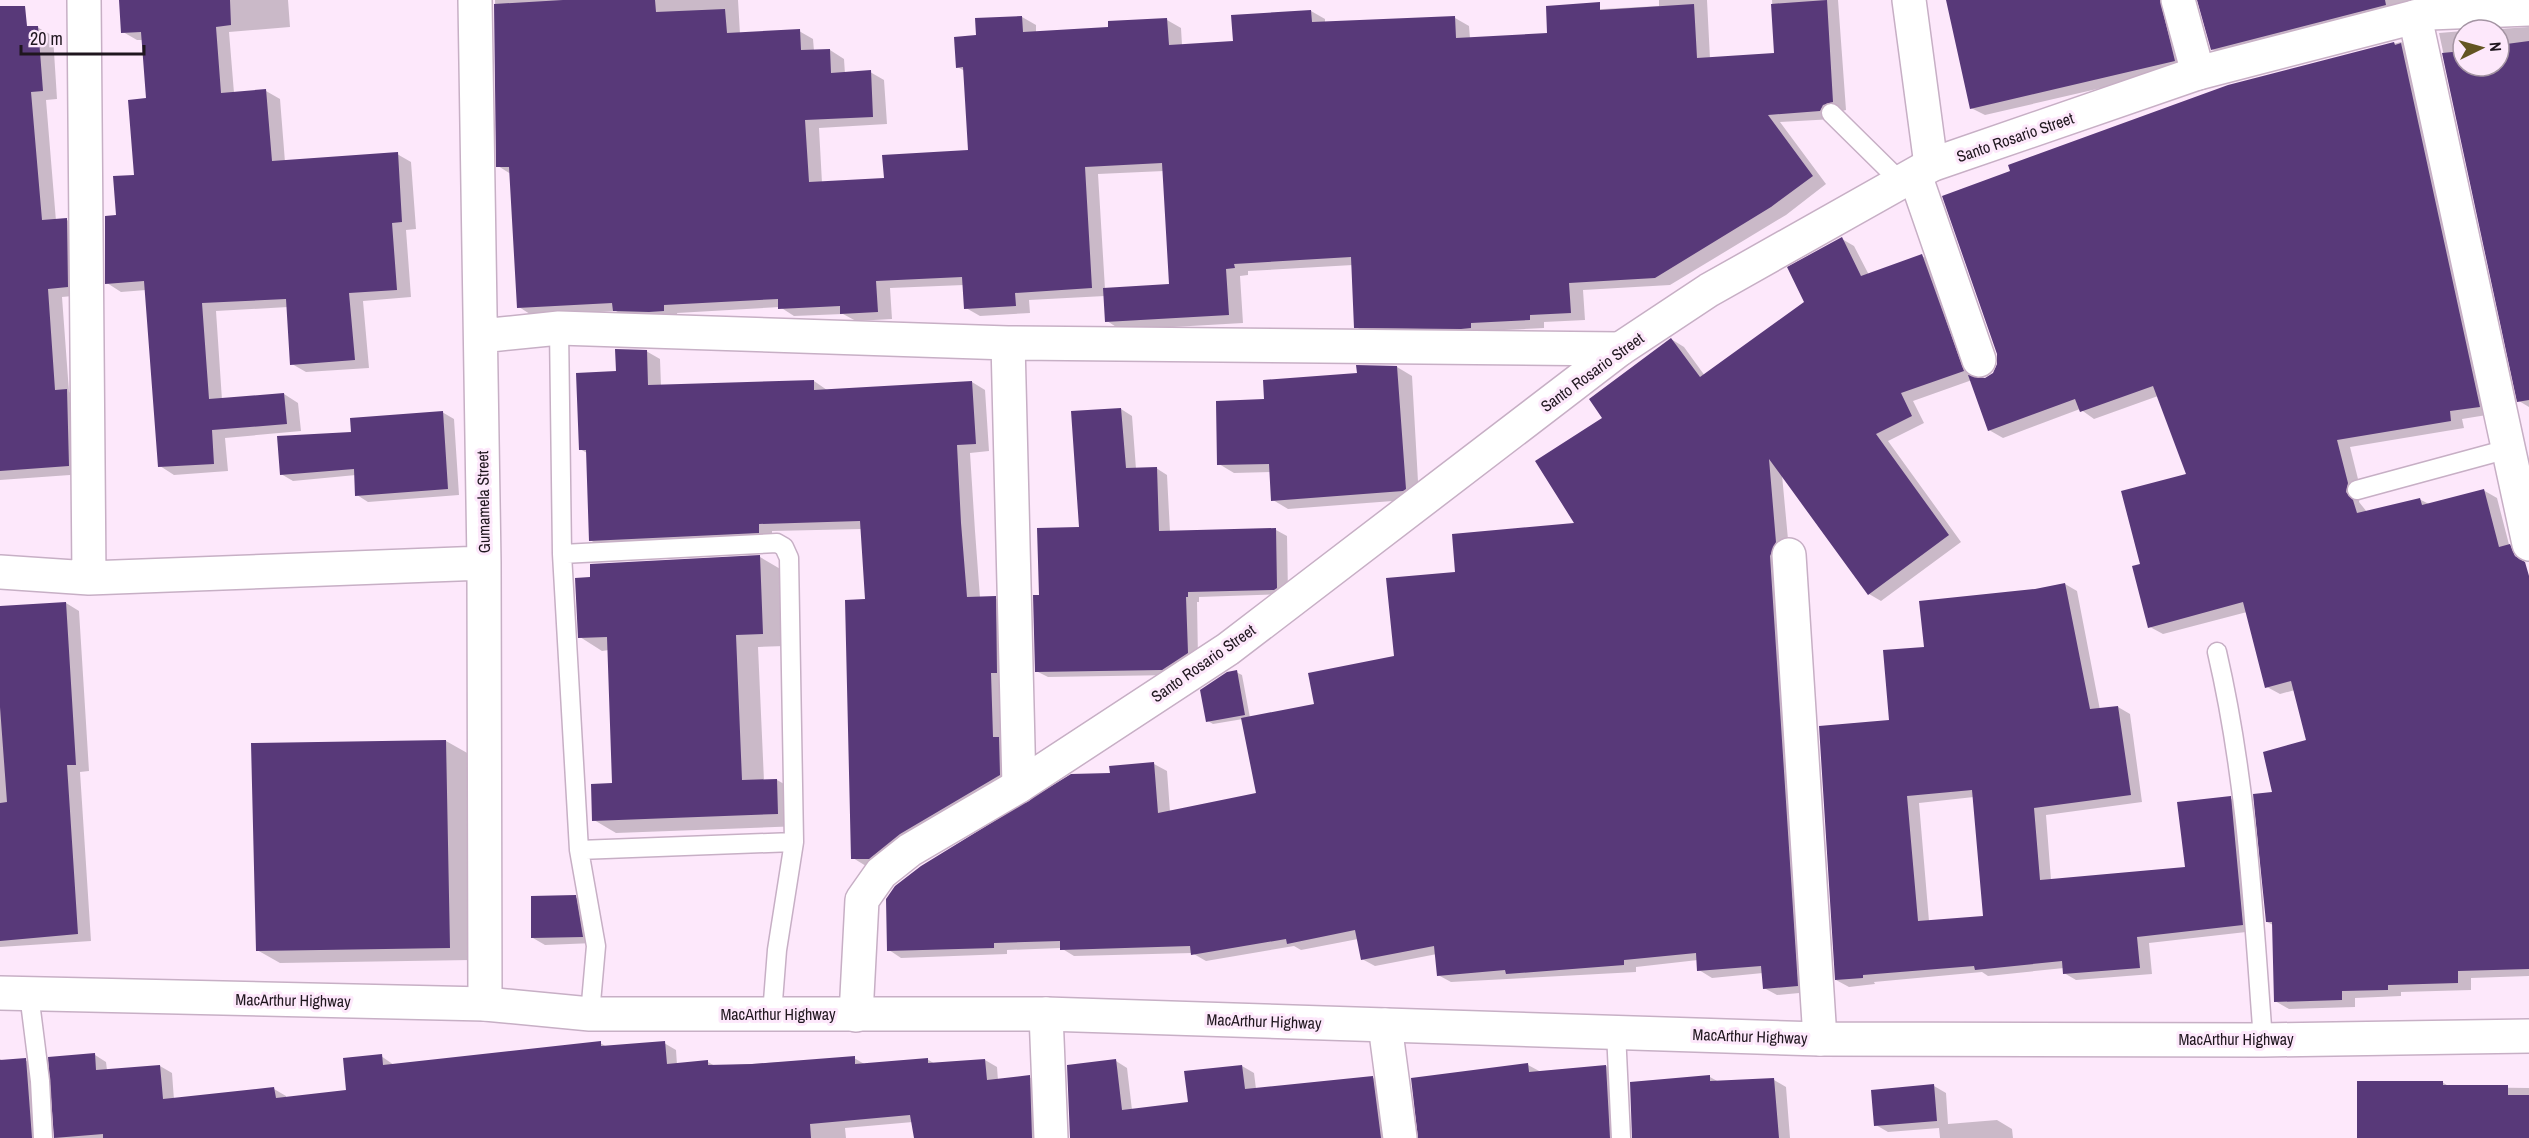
<svg xmlns="http://www.w3.org/2000/svg" width="2529" height="1138" viewBox="0 0 2529 1138" font-family="'Archivo Narrow',sans-serif">
	<rect width="100%" height="100%" fill="#fde8fb"/>
	<path fill="#0003" fill-rule="evenodd" d="M121,0H288L290,27L229,32L234,93L266,91L280,99L285,162L397,154L411,162L416,229L406,230L411,297L363,301L369,368L306,372L292,364L288,307L216,311L222,400L284,394L298,403L301,431L225,438L228,471L174,475L160,466L146,290L121,292L107,283L118,216L135,176L148,100L143,40H137L123,32Z
		M495,0H738L740,34L799,31L813,39L814,51L830,50L844,59L845,74L870,72L884,80L887,124L819,128L822,183L885,180L969,152L965,71L957,67L978,36L1022,17L1036,25V33L1110,29L1167,20L1181,28L1182,45L1235,43L1311,11L1325,19V23L1455,18L1469,26L1470,39L1549,34L1547,12L1659,6V0H1707L1710,59L1775,55L1772,0H1838L1846,110L1838,112L1834,119L1780,122L1826,184L1786,215L1670,285L1583,290L1585,320L1544,322V328L1484,331L1485,335H1370L1356,327L1353,265L1248,271V275L1240,276L1243,323L1121,330L1107,321L1105,296L1029,300L1030,313L980,316L966,308L964,285L890,288L892,319L856,321L843,314L794,316L780,307L677,313L678,319L628,318L616,311L533,316L519,307L511,174L498,166ZM1164,171L1170,286L1105,289L1098,174Z
		M1949,0H2175L2188,68L1985,115L1971,108Z
		M2199,0H2481L2226,57L2212,49Z
		M37,27L53,36L57,99L46,100L56,221L67,220L82,229L83,295L62,297L69,392L82,400L84,474L0,480V30Z
		M2529,27V407L2519,401L2439,33L2463,31V66H2499V30H2484Z
		M2401,42L2414,49L2493,414L2462,419L2464,428L2350,447L2361,491L2359,502L2367,512L2419,499L2429,504L2483,490L2497,498L2529,622V976L2471,978V990L2401,992V996L2355,998V1007L2289,1009L2275,1001L2273,925L2267,922L2274,793L2308,741L2295,690L2280,694L2267,687L2247,612L2163,634L2150,627L2141,565L2188,475L2158,396L2094,419L2080,409L2003,438L1989,430L1972,380L1913,401L1924,423L1888,441L1961,542L1881,601L1869,594L1782,475L1789,550L1810,992L1777,995L1764,988L1763,973L1712,978L1699,970L1698,960L1636,967V972L1451,982L1438,975L1437,954L1375,966L1362,959L1358,939L1301,950L1294,946L1206,961L1192,953L1074,956L1061,948L1007,950V954L901,958L889,950L1111,774L1154,764L1167,771L1170,812L1258,794L1243,719L1213,724L1208,721L1236,672L1242,675L1250,718L1316,706L1396,658L1457,573L1576,524L1605,418L1671,339L1684,347L1705,376L1806,302L1842,239L1854,246L1869,275L1922,256L1935,263L1976,378L1985,379L1994,374L2228,86Z
		M646,351L660,359L661,386L814,381L827,390L972,382L985,390L989,451L970,453L975,531L980,598H995L1009,606L1013,783L866,866L853,858L867,601L862,529L772,531V540L604,548L590,540L587,453L580,449L618,373Z
		M1397,367L1412,376L1419,499L1288,509L1273,500L1271,472L1234,473L1219,464L1358,375Z
		M1121,409L1132,416L1136,469L1156,468L1167,475L1170,532L1276,530L1287,536L1288,594L1199,597V602H1197L1198,659L1174,675L1048,677L1036,671L1041,597L1081,528Z
		M442,412L454,419L459,495L368,502L357,495L356,475L293,481L281,474L353,433Z
		M760,557L782,570L785,646L758,647L764,781L777,780L800,793L801,826L616,833L594,820L614,785L609,650L602,651L580,637Z
		M2065,584L2077,591L2100,710L2118,707L2130,714L2142,802L2046,815L2051,880L2186,869L2230,798L2242,805L2255,931L2149,943L2152,974L2076,980L2064,973V968L1988,976L1982,972L1874,982L1875,984L1849,987L1836,980L1891,721L1926,649L2035,590ZM1974,797L1984,917L1929,921L1919,803Z
		M66,603L79,611L89,771L80,772L91,941L0,947V608Z
		M446,741L469,754L472,960L280,963L257,950Z
		M575,897L587,904L594,943L545,945L533,938Z
		M600,1043L607,1047L664,1043L676,1050L677,1065L708,1062L715,1066L854,1058L866,1065L927,1059L935,1064L985,1060L997,1067L998,1081L1029,1077L1041,1084L1043,1138H915L913,1122L845,1128L846,1138H56L50,1058L95,1055L106,1062L107,1070L160,1066L172,1073L174,1100L274,1089L286,1096V1099L348,1091L381,1056L394,1065Z
		M0,1059L5,1062L25,1060L37,1067L43,1138H0Z
		M1116,1061L1127,1068L1132,1110L1190,1103L1242,1066L1254,1073L1256,1089L1373,1078L1384,1084L1392,1138H1071Z
		M1528,1065L1541,1072L1606,1066L1618,1073L1621,1138H1420Z
		M1710,1077L1719,1082L1774,1080L1786,1087L1790,1138H1634Z
		M2442,1082L2450,1087L2529,1088V1138H2359Z
		M1934,1086L1946,1093L1948,1124L1997,1120L2012,1129L2013,1138H1940L1939,1128L1888,1132L1876,1125Z"/>
	<path fill="#583979" fill-rule="evenodd" d="M119,0H230L231,25L216,27L221,93L266,89L272,161L398,152L402,222L392,223L397,290L349,293L355,360L290,365L286,299L202,303L209,399L284,393L287,424L212,430L214,464L158,467L144,281L105,284V216L116,215L113,176L134,175L128,100L146,98L141,32L121,33Z
		M563,0H655L656,12L725,9L727,33L800,29L801,50L830,49L831,73L871,70L873,117L805,120L809,182L884,178L882,155L968,150L963,67L956,68L954,37L976,35L975,18L1022,16L1023,32L1108,27V21L1167,18L1169,45L1233,41L1231,15L1311,10L1312,22L1455,16L1456,38L1547,33L1546,6L1600,2V10L1694,4L1697,58L1774,53L1771,4L1827,0L1833,102L1823,105L1820,111L1768,115L1813,176L1771,207L1655,278L1569,283L1571,313L1530,315V320L1471,323V328L1461,329L1354,328L1351,257L1234,264L1235,268L1226,269L1229,315L1105,322L1103,288L1169,284L1162,163L1085,167L1092,288L1015,293L1016,306L964,309L962,277L876,281L878,312L840,314V306L778,309V299L664,305V311L649,312L613,311L612,303L517,308L509,167H496L494,4Z
		M1946,0H2160L2175,61L1970,109Z
		M2197,0H2385L2386,5L2211,50Z
		M0,6H25L27,26H38L43,91L31,92L42,220L67,218L68,287L48,289L55,390L67,389L69,466L0,471Z
		M2529,41V400L2517,402L2442,53L2463,51V66H2499V45Z
		M2394,42L2395,45L2401,43L2480,407L2450,411L2451,421L2337,440L2348,483L2346,492L2353,500L2357,513L2420,498L2422,505L2484,489L2499,547L2510,544L2515,556L2525,562L2529,576V969L2458,971V983L2388,985V990L2342,991V1000L2274,1002L2272,922H2266L2253,794L2272,792L2263,752L2306,740L2291,681L2265,688L2243,602L2148,628L2132,566L2140,564L2121,491L2186,474L2153,386L2080,412L2075,399L1988,431L1968,375L1985,378L1993,373L1997,364V354L1942,196L2010,171L2008,165L2228,85Z
		M1842,237L1861,276L1922,254L1964,371L1901,393L1912,416L1876,434L1949,535L1868,595L1769,459L1776,542L1770,556L1798,986L1763,989L1761,966L1697,971L1696,953L1624,960V965L1506,974L1505,970L1437,976L1434,946L1361,960L1355,930L1287,944L1286,939L1191,955L1190,946L1060,950V941L994,943V948L887,951L886,899L895,886L921,866L1071,774L1110,773L1109,766L1154,762L1158,813L1256,793L1241,718L1314,704L1308,673L1394,656L1386,578L1455,572L1452,534L1574,523L1535,461L1602,418L1589,399L1671,338L1700,377L1804,302L1787,267Z
		M615,349L647,350L648,385L814,380V390L972,381L976,444L957,445L961,523L967,597L996,596L997,673H991L993,737H999L1000,775L900,834L869,859H851L845,600L865,599L860,521L759,524V533L589,541L586,450H579L576,373L616,371Z
		M1356,365L1397,366L1406,489L1403,491L1271,501L1269,464L1217,465L1216,401L1264,399L1263,380L1357,373Z
		M1121,408L1126,468L1157,467L1159,531L1276,528L1277,588L1274,590L1188,592V597H1186L1188,653L1162,670L1035,672L1033,595H1039L1037,528L1079,527L1071,411Z
		M443,411L448,489L355,496L354,469L280,475L277,436L351,432L350,418Z
		M760,555L763,634L736,635L742,780L777,779L778,814L592,821L591,784L612,783L607,637L578,638L575,578L590,577V564Z
		M2065,583L2090,709L2118,706L2131,795L2034,808L2040,880L2185,867L2177,802L2231,796L2243,925L2137,937L2140,968L2063,974L2062,961L1975,970L1974,966L1863,975V978L1835,980L1819,726L1889,720L1883,650L1924,647L1919,601L2035,589ZM1972,790L1983,916L1918,921L1907,796Z
		M66,602L76,765H67L78,934L0,941V803L7,802L0,707V606Z
		M1237,670L1245,715L1206,722L1200,690L1227,672Z
		M446,740L450,948L256,951L251,743Z
		M576,895L583,937L531,938V896Z
		M601,1041V1046L665,1041L667,1064L708,1060V1065L752,1064L855,1056V1064L928,1058V1063L985,1059L987,1080L1030,1075L1032,1138H914L910,1115L810,1124L811,1138H103V1134L54,1138L48,1057L95,1053L96,1070L160,1065L163,1099L274,1087L276,1098L346,1090L343,1058L382,1054L383,1065Z
		M26,1058L32,1138H0V1060Z
		M1116,1059L1122,1110L1188,1102L1184,1071L1242,1065L1245,1089L1373,1076L1381,1138H1070L1067,1065Z
		M1528,1063L1529,1072L1606,1065L1610,1138H1418L1411,1078Z
		M1710,1075V1081L1774,1078L1779,1138H1632L1630,1082Z
		M2357,1081H2443V1085H2508V1095H2529V1138H2357Z
		M1934,1084L1937,1121L1874,1126L1871,1090Z"/>
	<g fill="none" stroke-linecap="round" stroke-linejoin="round">
		<defs>
			<path id="service" d="M1831,113L1902,183
				M559,328L562,554L579,850L596,946L590,1014
				M2357,490L2508,449
				M562,554L777,543L784,547L789,558L794,842L777,950L772,1014
				M2217,652C2247,781 2253,909 2263,1040
				M579,850L794,842
				M29,994L40,1081L43,1138
				M1616,1032L1621,1138"/>
			<path id="minor" d="M84,0L89,578
				M475,0L484,563L485,1004
				M1909,0L1931,165
				M2178,0L2198,73
				M2415,17L2529,544
				M1915,175L1979,360
				M481,336L559,328L1008,343L1620,349
				M1008,343L1019,786
				M1789,555L1820,1039
				M0,572L89,578L484,563
				M1046,1014L1051,1138
				M1385,1025L1400,1138"/>
			<path id="tertiary" d="M856,1015L862,900L881,873L910,850L1019,786L1228,649L1620,349L1709,290L1931,165L2198,73L2430,13L2529,9"/>
			<path id="trunk" d="M0,993L485,1004L590,1014H1046L1820,1039L2263,1040L2529,1036"/>
		</defs>
		<use href="#service" stroke="#c7afc5" stroke-width="21"/>
		<use href="#minor" stroke="#c7afc5" stroke-width="36"/>
		<use href="#tertiary" stroke="#c7afc5" stroke-width="36"/>
		<use href="#trunk" stroke="#c7afc5" stroke-width="36"/>
		<use href="#service" stroke="#fff" stroke-width="18"/>
		<use href="#minor" stroke="#fff" stroke-width="33"/>
		<use href="#tertiary" stroke="#fff" stroke-width="33"/>
		<use href="#trunk" stroke="#fff" stroke-width="33"/>
	</g>
	<g text-anchor="middle" stroke-width="6" stroke-linejoin="round" paint-order="stroke">
		<g font-size="16" fill="#1f161e" stroke="#fde8fb">
			<text transform="translate(2015 137) rotate(-19)" y="6">Santo Rosario Street</text>
			<text transform="translate(1592 372) rotate(-36)" y="6">Santo Rosario Street</text>
			<text transform="translate(483 502) rotate(-91)" y="6">Gumamela Street</text>
			<text transform="translate(1203 663) rotate(-35)" y="6">Santo Rosario Street</text>
			<text transform="translate(293 1000) rotate(1)" y="6">MacArthur Highway</text>
			<text x="778" y="1020">MacArthur Highway</text>
			<text transform="translate(1264 1021) rotate(2)" y="6">MacArthur Highway</text>
			<text transform="translate(1750 1036) rotate(2)" y="6">MacArthur Highway</text>
			<text x="2236" y="1045">MacArthur Highway</text>
		</g>
	</g>
	<g transform="translate(2481 48) rotate(85)"><circle r="28" fill="#fde8fb" stroke="#a494a3" stroke-width="1.5"/>
	<path d="M0-4.5L10 22L0 15L-10 22Z" fill="#635522"/>
	<text y="-9" font-size="16" font-weight="bold" text-anchor="middle" fill="#1f161e">N</text>
	</g>
	<path d="M21 45v9h123v-9" fill="none" stroke="#1f161e" stroke-width="3"/>
	<text x="30" y="45" font-size="18" fill="#1f161e" stroke="#fde8fb" stroke-width="4.5" paint-order="stroke">20 m</text>
</svg>
